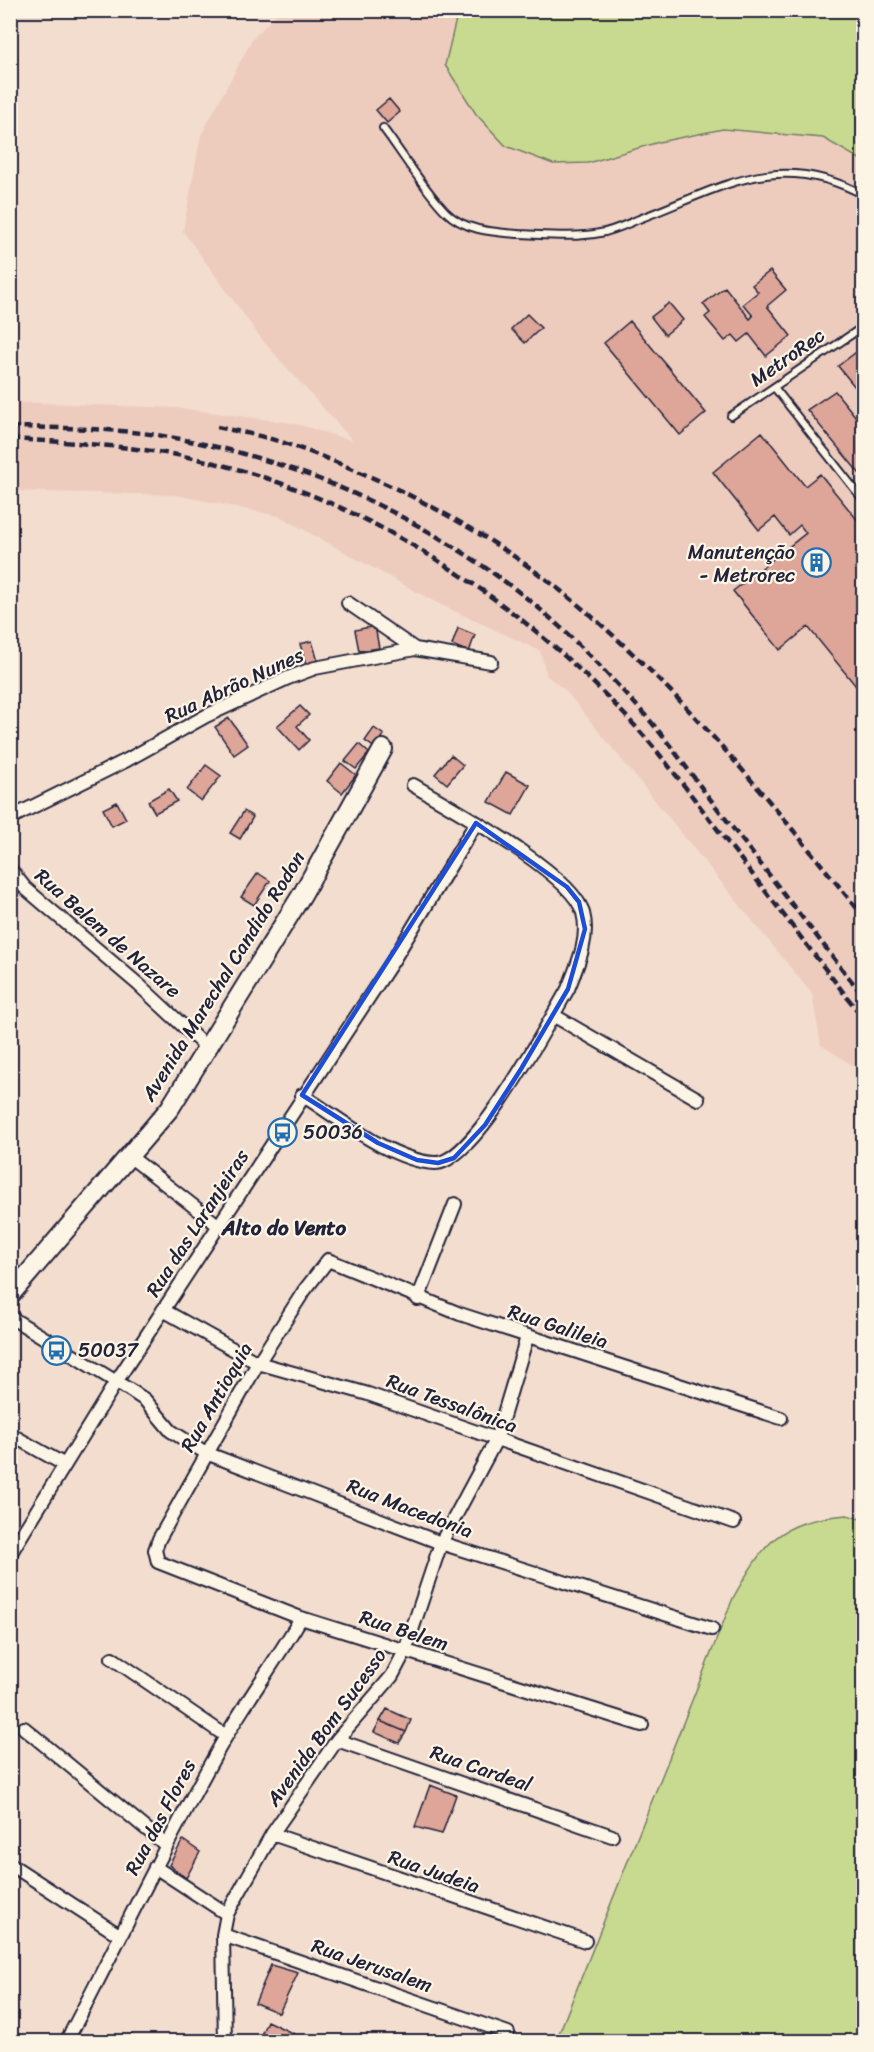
<svg xmlns="http://www.w3.org/2000/svg" width="874" height="2052" viewBox="0 0 874 2052" font-family="Sriracha,sans-serif">
	<rect width="100%" height="100%" fill="#f3ddce"/>
	<filter id="ink" filterUnits="userSpaceOnUse"><feTurbulence type="fractalNoise" baseFrequency=".0167" numOctaves="2"/><feDisplacementMap in="SourceGraphic" scale="12" xChannelSelector="R" yChannelSelector="G"/><feConvolveMatrix kernelMatrix="1 2 1 2 8 2 1 2 1" color-interpolation-filters="sRGB"/></filter>
	<g filter="url(#ink)">
		<path fill="#edccbe" d="M279,11H863V1072L821,1045L812,994L566,691L547,676L540,651L433,601L279,516L176,495L11,491V402L177,408L293,423L353,441L263,341L183,231L201,135L252,40Z"/>
		<path fill="#c8da8f" stroke="#757e65" stroke-width="1.5" d="M458,11H863V161L823,138L723,129L659,142L588,163L553,164L506,146L476,114L445,65Z
			M847,1515L864,1520L863,2041H556L733,1598C765,1541 779,1521 847,1515Z"/>
		<path fill="#dea599" stroke="#22223b" stroke-width="1.5" d="M389,99L400,112L387,123L376,110Z
			M770,271L786,290L767,306L791,336L766,356L749,334L739,342L733,335L725,341L705,317L710,313L703,304L725,287L750,319L753,316L743,304L758,292L752,285Z
			M669,303L683,320L665,335L651,317Z
			M527,314L541,328L525,343L511,329Z
			M630,321L706,413L680,435L604,343Z
			M864,346V398L838,366Z
			M835,391L864,427V479L807,410Z
			M762,432L805,486L820,474L864,528V696L808,627L780,650L733,591L806,533L800,525L789,535L775,517L759,530L713,472Z
			M375,626L379,648L359,651L355,630Z
			M458,628L475,635L469,652L452,645Z
			M312,641L319,665L307,668L300,644Z
			M300,706L309,715L297,726L309,740L299,750L277,726Z
			M229,718L248,745L234,755L215,727Z
			M374,728L384,735L375,748L365,741Z
			M359,744L369,753L356,769L345,761Z
			M451,755L463,765L447,784L435,774Z
			M341,763L356,775L342,793L327,781Z
			M206,765L221,776L201,801L187,790Z
			M506,772L530,785L513,815L489,802Z
			M169,789L177,801L155,813L148,801Z
			M117,802L126,819L112,826L103,809Z
			M244,811L253,817L240,839L230,833Z
			M258,873L270,881L254,905L241,897Z
			M387,1709L411,1720L406,1732L380,1721Z
			M380,1721L406,1732L399,1743L374,1732Z
			M430,1785L456,1795L442,1834L415,1827Z
			M183,1840L200,1852L186,1878L169,1865Z
			M271,1965L298,1973L279,2013L255,2003Z
			M267,2021L294,2034L291,2042H258Z"/>
		<g fill="none" stroke-linecap="round" stroke-linejoin="round">
			<defs>
				<path id="lane" d="M383,128C401,152 426,192 446,212C465,231 493,232 519,234C546,235 574,238 600,233C613,231 627,224 639,219C720,189 777,148 864,195
					M774,387L864,501
					M731,416L864,326"/>
				<path id="street" d="M348,603L415,649
					M10,818L127,760L206,716L288,678L315,668L415,649L491,662
					M10,869L25,888L139,985L208,1049
					M553,1015L698,1099
					M302,1095C339,1118 391,1161 435,1163C474,1164 548,1023 568,989C577,966 590,939 583,913C574,874 450,807 413,785
					M128,1155L219,1226
					M418,1299L455,1204
					M163,1310L258,1363L368,1394L734,1522
					M10,1317L133,1392L145,1400L171,1431L206,1453L441,1543L712,1629
					M10,1434L65,1465
					M10,1554L116,1382L394,959L476,823
					M112,1658L226,1736
					M642,1725L301,1618L158,1562L155,1550L159,1539L258,1363L304,1291L328,1260L460,1314L781,1418
					M24,1728L166,1845
					M337,1740L612,1836
					M272,1834L585,1941
					M10,1864L119,1935
					M155,1867L227,1914
					M223,1935L508,2033
					M66,2042C120,1940 168,1837 225,1738C249,1697 277,1659 301,1618
					M225,2042L223,1935L227,1914L272,1834L337,1740L392,1676L405,1651L441,1543L496,1440L527,1337"/>
				<path id="secondary" d="M10,1295L170,1108L303,893L383,749"/>
			</defs>
			<use href="#lane" stroke="#22223b" stroke-width="10"/>
			<use href="#street" stroke="#22223b" stroke-width="16"/>
			<use href="#secondary" stroke="#22223b" stroke-width="22"/>
			<use href="#lane" stroke="#fcf5e5" stroke-width="6"/>
			<use href="#street" stroke="#fcf5e5" stroke-width="12"/>
			<use href="#secondary" stroke="#fcf5e5" stroke-width="18"/>
			<path stroke="#22223b" stroke-width="4.5" stroke-dasharray="9 4.5" stroke-linecap="butt" d="M10,427C59,428 108,428 157,435C289,456 414,511 520,593C563,626 601,667 637,706C665,736 689,772 714,804C764,868 814,933 864,997
				M217,427C240,432 265,436 287,444C363,470 436,505 503,549C646,643 757,786 864,917
				M10,439C70,442 130,446 188,457C351,490 509,592 622,712C657,748 687,790 718,830C767,893 815,956 864,1019"/>
		</g>
	</g>
	<path fill="none" stroke="#1d4ed8" stroke-width="4.5" stroke-linejoin="round" d="M476,823L567,887L579,902L585,929L568,989L521,1069L485,1125L454,1158L438,1163L417,1160L378,1143L302,1095Z"/>
	<defs>
		<symbol id="building-ring" viewBox="-11 -11 22 22"><circle r="9.5" fill="#fcf5e5" stroke="#1f6fb2" stroke-width="1.5"/><path d="M-4-6H4V6H1V3H-1V6H-4ZM-2.5-4.3h1.7v1.8h-1.7ZM.8-4.3h1.7v1.8H.8ZM-2.5-1h1.7V.8h-1.7ZM.8-1h1.7V.8H.8Z" fill="#1f6fb2"/></symbol>
		<symbol id="bus-ring" viewBox="-11 -11 22 22"><circle r="9.5" fill="#fcf5e5" stroke="#1f6fb2" stroke-width="1.5"/><path d="M-5-6H5V4H4V6H2V4H-2V6H-4V4H-5ZM-3.5-4V0h7V-4ZM-3.5 1.2v1.5H-2V1.2ZM2 1.2v1.5H3.5V1.2Z" fill="#1f6fb2"/></symbol>
	</defs>
	<g fill-rule="evenodd">
		<use href="#building-ring" x="800" y="546" width="33" height="33"/>
		<use href="#bus-ring" x="266" y="1116" width="33" height="33"/>
		<use href="#bus-ring" x="40" y="1334" width="33" height="33"/>
	</g>
	<g text-anchor="middle" stroke-width="4.5" stroke-linejoin="round" paint-order="stroke">
		<g font-size="20" fill="#22223b" stroke="#fcf5e5">
			<text transform="translate(787 357) rotate(-35)" y="7">MetroRec</text>
			<text transform="translate(234 685) rotate(-25)" y="7">Rua Abrão Nunes</text>
			<text transform="translate(108 933) rotate(41)" y="7">Rua Belem de Nazare</text>
			<text transform="translate(223 976) rotate(-58)" y="7">Avenida Marechal Candido Rodon</text>
			<text transform="translate(197 1223) rotate(-57)" y="7">Rua das Laranjeiras</text>
			<text transform="translate(558 1326) rotate(18)" y="7">Rua Galileia</text>
			<text transform="translate(216 1397) rotate(-60)" y="7">Rua Antioquia</text>
			<text transform="translate(452 1403) rotate(20)" y="7">Rua Tessalônica</text>
			<text transform="translate(410 1508) rotate(21)" y="7">Rua Macedonia</text>
			<text transform="translate(404 1630) rotate(18)" y="7">Rua Belem</text>
			<text transform="translate(326 1727) rotate(-54)" y="7">Avenida Bom Sucesso</text>
			<text transform="translate(481 1768) rotate(19)" y="7">Rua Cardeal</text>
			<text transform="translate(160 1817) rotate(-62)" y="7">Rua das Flores</text>
			<text transform="translate(434 1871) rotate(19)" y="7">Rua Judeia</text>
			<text transform="translate(372 1965) rotate(19)" y="7">Rua Jerusalem</text>
		</g>
		<g font-size="20" fill="#22223b" stroke="#fcf5e5" text-anchor="start">
			<text x="795" y="559" text-anchor="end">Manutenção<tspan x="795" dy="23">- Metrorec</tspan></text>
			<text x="303" y="1139">50036</text>
			<text x="78" y="1357">50037</text>
		</g>
		<g font-size="21" font-weight="bold" fill="#22223b" stroke="#fcf5e5">
			<text x="284" y="1235">Alto do Vento</text>
		</g>
	</g>
	<rect width="874" height="2052" fill="none" stroke="#fcf5e5" stroke-width="36"/>
	<rect x="18" y="18" width="838" height="2016" fill="none" stroke="#22223b" stroke-width="2" filter="url(#ink)"/>
</svg>
